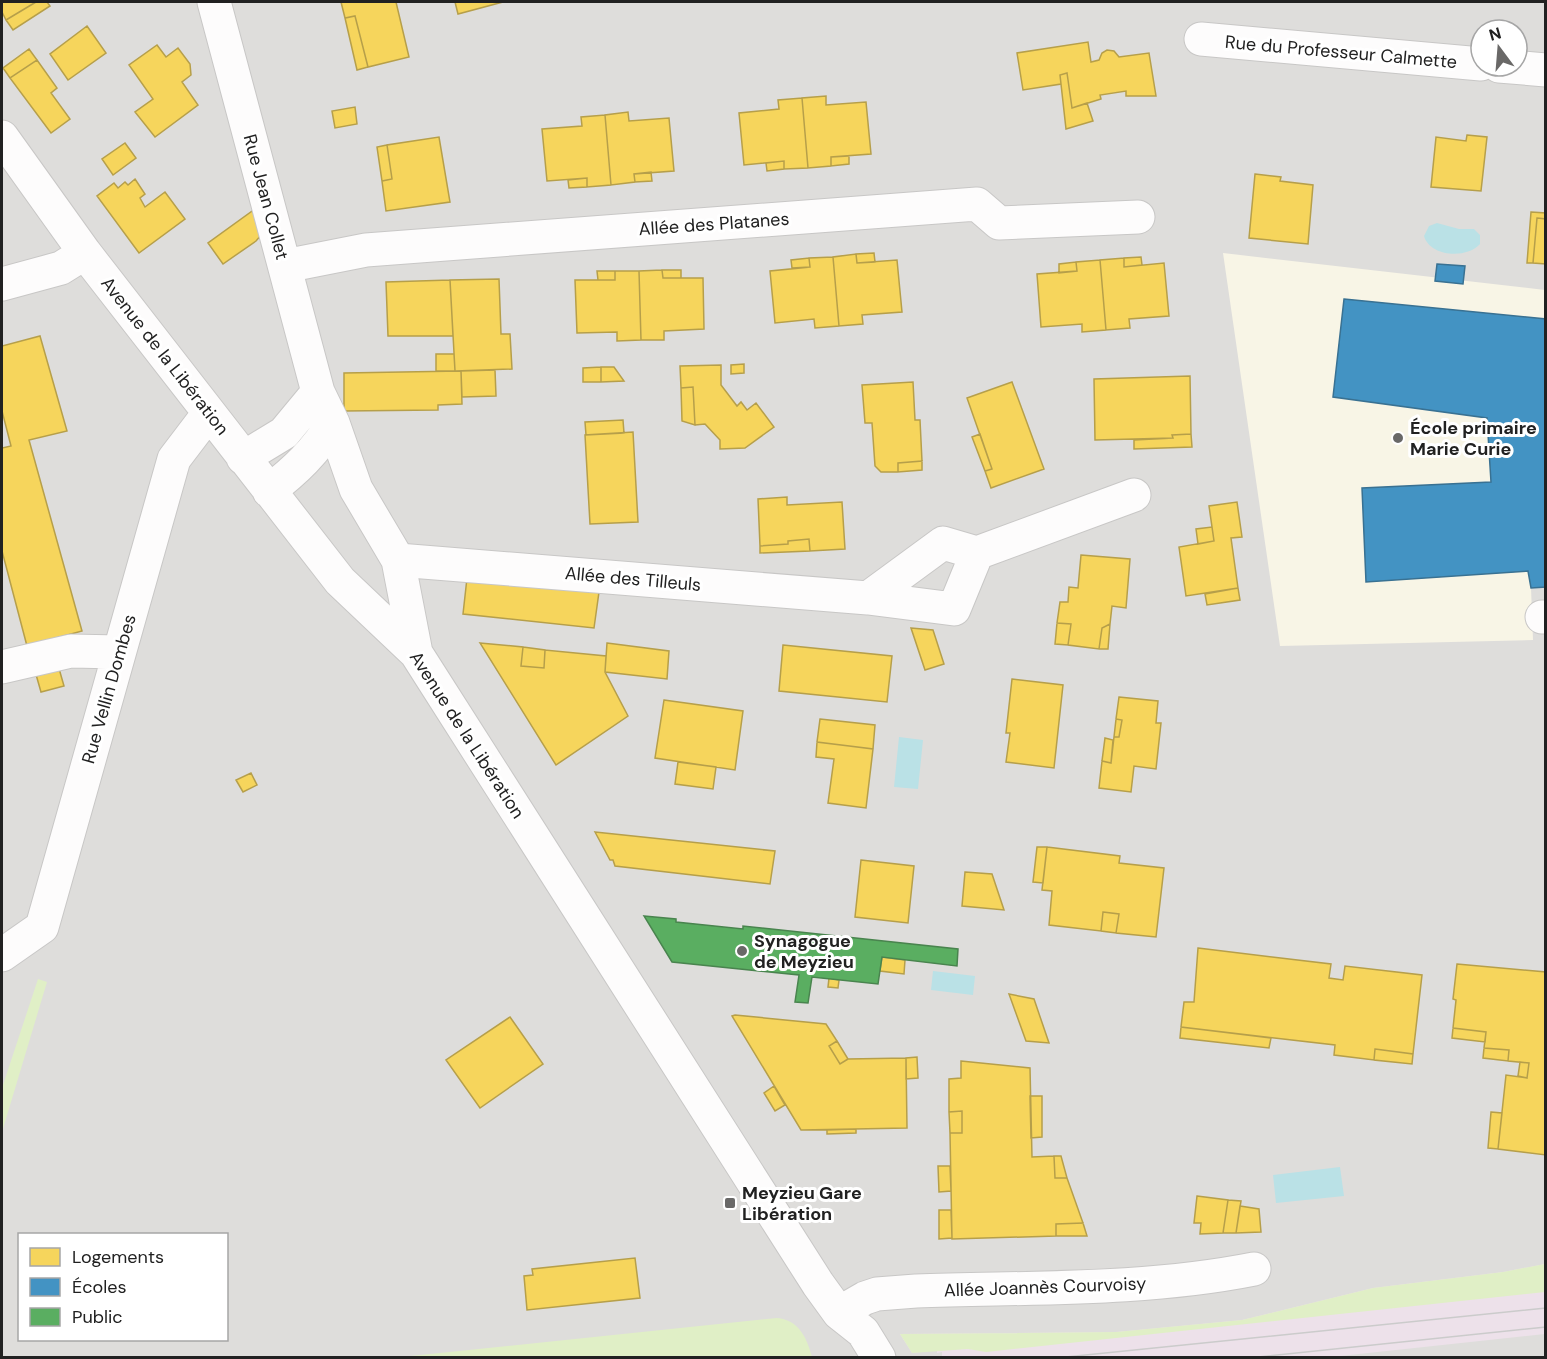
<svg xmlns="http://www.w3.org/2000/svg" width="1547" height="1359" viewBox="0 0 1547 1359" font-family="'DM Sans',sans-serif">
	<rect width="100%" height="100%" fill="#efedea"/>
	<path fill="#dedddb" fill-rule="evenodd" d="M2,2H1545V1357H2ZM1481,30H1517V66H1481ZM20,1234H226V1340H20Z"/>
	<path fill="#ede1ea" d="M1545,1264V1334L1331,1357H942V1352L937,1353V1350L912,1353L900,1334L1116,1332L1242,1320L1373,1288L1503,1272Z"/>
	<path fill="#f8f5e6" d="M1223,253L1545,290L1546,587L1531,588L1533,640L1280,646Z"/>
	<path fill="#e0efc6" d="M38,979L47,982L2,1132V1088Z
		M1545,1264V1292L986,1352L968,1349L912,1353L900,1334L1116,1332L1242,1320L1373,1288L1503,1272Z
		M777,1318C799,1320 807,1338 812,1357H401Z"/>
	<path fill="#bae1e6" d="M1437,223L1459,229H1474L1480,235V244C1467,259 1430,257 1424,236L1429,226Z
		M899,737L923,740L918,789L894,787Z
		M933,971L975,976L973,995L931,990Z
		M1340,1167L1344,1196L1276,1203L1273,1175Z"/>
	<path fill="#f6d55c" stroke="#b69f4a" stroke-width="1.5" d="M2,2H36L6,20L2,12Z
		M36,2H47L50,6L13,30L6,20Z
		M341,2H396L409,57L368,67L355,16L345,18Z
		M455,2H503L458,14Z
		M355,16L368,67L357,70L345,18Z
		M87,26L106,53L68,80L50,54Z
		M1088,42L1091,62L1099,60L1102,53L1107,50L1114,51L1119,57L1149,53L1156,96H1126V91L1100,95L1101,99L1072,108L1067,73L1060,75L1061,84L1023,90L1017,53Z
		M157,45L166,57L178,48L190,64L191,75L182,82L198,105L155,137L135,112L153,99L129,65Z
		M29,49L37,60L10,78L3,68Z
		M37,60L57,88L51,93L70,119L51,133L10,78Z
		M1067,73L1072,108L1087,103L1093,121L1066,129L1060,75Z
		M826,96V105L866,102L871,154L831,157V166L808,168L802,98Z
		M802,98L808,168L784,169V161L744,165L739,113L779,109L778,100Z
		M355,107L357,124L335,128L332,111Z
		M628,112L629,121L669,118L674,171L634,174L635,182L611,185L605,115Z
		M605,115L611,185L587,187V178L547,181L542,129L582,126L581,117Z
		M1467,135L1487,137L1481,191L1431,187L1436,137L1466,141Z
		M439,137L450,202L386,211L382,181L392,179L387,145Z
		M125,143L136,158L113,175L102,159Z
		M387,145L392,179L382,181L377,147Z
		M849,156V164L831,166V157Z
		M784,161V169L767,171L766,163Z
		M651,172L652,181L635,182L634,174Z
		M1255,174L1281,177L1280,181L1313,185L1308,244L1249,238Z
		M587,178V187L569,188L568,180Z
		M135,179L145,194L140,198L145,207L165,192L185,219L139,253L97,196L114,183L118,188L125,182L128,185Z
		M255,209L262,234L256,241L223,264L208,243Z
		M1531,212L1546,213V219L1537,218L1533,263H1527Z
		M1537,218L1546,219V264L1533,263Z
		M874,253L875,262L857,263L856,254Z
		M856,254L857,263L897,260L902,312L862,315L863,324L839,326L833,257Z
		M833,257L839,326L815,328L814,319L775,323L770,271L810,267L809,258Z
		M1141,257L1142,265L1124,267V258Z
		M809,258L810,267L792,268L791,260Z
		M1124,258V267L1164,263L1169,316L1129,319L1130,328L1106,330L1100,260Z
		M1100,260L1106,330L1082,332V324L1041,327L1037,274L1077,271L1076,262Z
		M1076,262L1077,271L1059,273V264Z
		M662,270H681V278H663Z
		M662,270L663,278H703L704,329L664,331V340H641L639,271Z
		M597,271H615V280H598Z
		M615,271H639L641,340L617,341V332L577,333L575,280H615Z
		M499,279L501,334H510L512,369L455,371L450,280Z
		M450,280L453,336H388L386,282Z
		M40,336L67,431L29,440L82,631L27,646L2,551V448L11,446L2,411V346Z
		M436,354H454L455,371H436Z
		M744,364V373L731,374V365Z
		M721,365V385L737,406L741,402L747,410L756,403L774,427L745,448L720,449V440L705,424L695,425L693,387L681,388L680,366Z
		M601,367V382H583V368Z
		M601,367H614L624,381L601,382Z
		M495,370L496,396L462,397L461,371Z
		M461,371L462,404L438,405V410L344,411V373Z
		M1190,376L1191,434L1172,435L1173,438L1095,440L1094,379Z
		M913,382L915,420H920L922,461L898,463V472H881L875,466L872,423H865L862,385Z
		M1012,382L1044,469L991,488L985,471L992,469L967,398Z
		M693,387L695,425L682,421L681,388Z
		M623,420L624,433L586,435L585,422Z
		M633,432L638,522L590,524L585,435Z
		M980,434L992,469L985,471L972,437Z
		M1191,434L1192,447L1134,449V440L1173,438L1172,435Z
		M922,461V470L898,472V463Z
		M787,497V505L842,502L845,549L810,551L809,539L788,541V544L760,546L758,499Z
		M1237,502L1242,537L1231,538L1238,588L1186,596L1179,547L1214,541L1209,506Z
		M1212,527L1214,541L1198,544L1196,529Z
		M809,539L810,551L760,553V546L788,544V541Z
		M1081,555L1130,559L1126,608L1112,606L1110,624L1102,628L1099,649L1068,645L1071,624L1057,623L1060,602H1068L1069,587L1078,588Z
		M467,578L599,592L594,628L463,614Z
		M1238,588L1240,600L1207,605L1205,594Z
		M1057,623L1071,624L1068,645L1055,644Z
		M1110,624L1108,649H1099L1102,628Z
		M911,628L933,630L944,664L925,670Z
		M480,643L523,647L521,666L544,668L545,650L606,656L605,672L628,716L556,765Z
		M607,643L669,651L667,679L605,672Z
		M783,645L892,656L887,702L779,691Z
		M523,647L545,650L544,668L521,666Z
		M58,665L64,686L41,692L35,671Z
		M1012,679L1063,685L1054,768L1006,762L1010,733H1006Z
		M1119,697L1158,701L1156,723H1161L1156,769L1134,766L1131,792L1099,788L1102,761L1111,763L1114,737H1119L1122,720L1116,719Z
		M664,700L743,711L735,770L655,758Z
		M820,719L875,725L873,749L817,742Z
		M1116,719L1122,720L1119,737H1114Z
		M1105,738L1113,740L1111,763L1102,761Z
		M817,742L873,749L866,808L828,803L834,759L816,757Z
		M678,762L716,767L713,789L675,784Z
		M251,773L257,785L243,792L236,780Z
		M595,832L775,851L770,884L615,866L613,860H610Z
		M1037,847H1047L1043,883L1033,882Z
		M1047,847L1120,856L1119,863L1164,868L1156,937L1116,933L1119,914L1103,912L1101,931L1049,925L1052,891L1042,890Z
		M861,860L914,866L908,923L855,917Z
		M965,872L992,874L1004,910L962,906Z
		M1103,912L1119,914L1116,933L1101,931Z
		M1198,948L1331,964L1329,978L1343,980L1345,966L1422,975L1413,1054L1375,1049L1374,1060L1334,1055L1335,1045L1181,1027L1184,1002H1194Z
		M882,957L905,960L904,974L880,971Z
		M1457,964L1546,972V1155L1498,1149L1506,1075L1527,1078L1529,1063L1508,1061L1509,1050L1484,1048L1486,1032L1453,1028L1456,1000L1453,999Z
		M829,978L839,980L838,988L828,987Z
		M1009,994L1034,999L1049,1043L1026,1041Z
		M735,1015L826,1024L837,1041L829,1046L840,1064L848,1059L906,1058L907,1128L801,1130L732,1016Z
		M510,1017L543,1064L480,1108L446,1060Z
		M1181,1027L1271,1038L1269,1048L1180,1038Z
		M1453,1028L1486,1032L1485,1042L1452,1038Z
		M837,1041L848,1059L840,1064L829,1046Z
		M1484,1048L1509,1050L1508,1061L1483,1058Z
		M1375,1049L1413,1054L1412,1064L1374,1060Z
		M917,1057L918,1078L906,1079V1058Z
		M961,1061L1030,1068L1032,1157L1054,1156L1055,1178H1067L1083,1223L1056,1224V1236L952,1239L950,1133H962V1111L949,1112V1079L961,1078Z
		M1520,1062L1529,1063L1527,1078L1518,1076Z
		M774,1086L785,1105L775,1111L764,1093Z
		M1030,1096H1042V1137L1031,1138Z
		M962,1111V1133H950L949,1112Z
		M1491,1112L1502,1113L1498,1149L1488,1148Z
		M856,1129V1133L827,1134V1130Z
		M1054,1156H1061L1067,1178H1055Z
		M938,1166H950L951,1191L939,1192Z
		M1197,1196L1228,1200L1223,1233L1200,1234L1201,1223H1194Z
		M1228,1200L1241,1201L1236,1233H1223Z
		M1240,1206L1259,1209L1261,1232L1236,1233Z
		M939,1210H951L952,1238L939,1239Z
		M1083,1223L1087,1236H1056V1224Z
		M635,1258L640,1298L527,1310L524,1276L533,1275L532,1269Z"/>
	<path fill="#4393c3" stroke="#397192" stroke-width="1.5" d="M1437,264L1465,266L1463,284L1435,281Z
		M1344,299L1546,319V587L1531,588L1528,571L1366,582L1362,488L1491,482L1487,418L1333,397Z"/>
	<path fill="#5aae61" stroke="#49844e" stroke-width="1.5" d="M644,916L676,919V922L743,929V926L958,949L957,966L882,957L878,984L812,977L808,1003L795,1002L799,975L672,962Z"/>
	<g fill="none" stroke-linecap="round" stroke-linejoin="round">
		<defs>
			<path id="minor" d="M214,2L318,392L333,423L356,489L398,560L416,653
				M1201,39L1481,64
				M1499,66L1546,70
				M2,137L85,253L340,581L416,653L818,1284L839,1313L863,1332L879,1358
				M285,266L366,250L977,204L999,223L1138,217
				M2,284L61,268L85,253
				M243,458L284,433L318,392
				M269,491C296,470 315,452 333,423
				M398,560L868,598L943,543L977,553L1134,495
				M868,598L954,609L977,553
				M1542,617H1546
				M2,667L71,651L119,652
				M2,955L42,927L174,459L209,413
				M839,1313L865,1298L877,1294L916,1291C1029,1287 1143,1291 1254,1269"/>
		</defs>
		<use href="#minor" stroke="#c8c7c6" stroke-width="35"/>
		<use href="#minor" stroke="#fdfcfc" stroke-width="33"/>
		<path stroke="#cbcbcb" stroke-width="1.5" d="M1056,1358L1546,1308
			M1249,1358L1546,1327"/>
	</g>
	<g fill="#696867" stroke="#fff" stroke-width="2">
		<circle cx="1398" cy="438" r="6"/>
		<circle cx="742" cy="951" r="6"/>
		<rect x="724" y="1197" width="12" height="12" rx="3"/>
	</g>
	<g text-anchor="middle" stroke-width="6" stroke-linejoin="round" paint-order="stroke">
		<g font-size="18" fill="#212121" stroke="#fff">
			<text transform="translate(1341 52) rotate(5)" y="6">Rue du Professeur Calmette</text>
			<text transform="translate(266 197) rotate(75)" y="6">Rue Jean Collet</text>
			<text transform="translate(714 224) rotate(-4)" y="6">Allée des Platanes</text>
			<text transform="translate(165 356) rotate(52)" y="6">Avenue de la Libération</text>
			<text transform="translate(633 579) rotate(5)" y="6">Allée des Tilleuls</text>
			<text transform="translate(109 689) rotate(-74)" y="6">Rue Vellin Dombes</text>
			<text transform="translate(467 735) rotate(57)" y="6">Avenue de la Libération</text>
			<text transform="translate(1045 1287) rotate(-2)" y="6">Allée Joannès Courvoisy</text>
		</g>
		<g font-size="18" font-weight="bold" fill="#212121" stroke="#fff" text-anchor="start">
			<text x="1410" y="434">École primaire<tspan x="1410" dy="21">Marie Curie</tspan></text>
			<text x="754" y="947">Synagogue<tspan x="754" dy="21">de Meyzieu</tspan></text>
			<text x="742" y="1199">Meyzieu Gare<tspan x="742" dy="21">Libération</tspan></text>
		</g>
	</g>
	<rect width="1547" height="1359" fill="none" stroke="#212121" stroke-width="6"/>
	<rect x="18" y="1233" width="210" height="108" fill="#ffffff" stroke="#a6a6a6" stroke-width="1.5"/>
	<rect x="30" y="1248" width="30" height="18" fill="#f6d55c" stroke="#a6a6a6" stroke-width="1.5"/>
	<text x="72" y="1263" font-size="18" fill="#212121">Logements</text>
	<rect x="30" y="1278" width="30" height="18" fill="#4393c3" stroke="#a6a6a6" stroke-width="1.5"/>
	<text x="72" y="1293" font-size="18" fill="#212121">Écoles</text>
	<rect x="30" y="1308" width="30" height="18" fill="#5aae61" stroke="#a6a6a6" stroke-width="1.5"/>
	<text x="72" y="1323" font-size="18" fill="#212121">Public</text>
	<g transform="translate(1499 48) rotate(344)"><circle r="28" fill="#ffffff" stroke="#a6a6a6" stroke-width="1.5"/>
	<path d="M0-4.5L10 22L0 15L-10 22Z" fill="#696867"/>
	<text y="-9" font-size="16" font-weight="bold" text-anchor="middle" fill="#212121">N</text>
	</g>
</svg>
